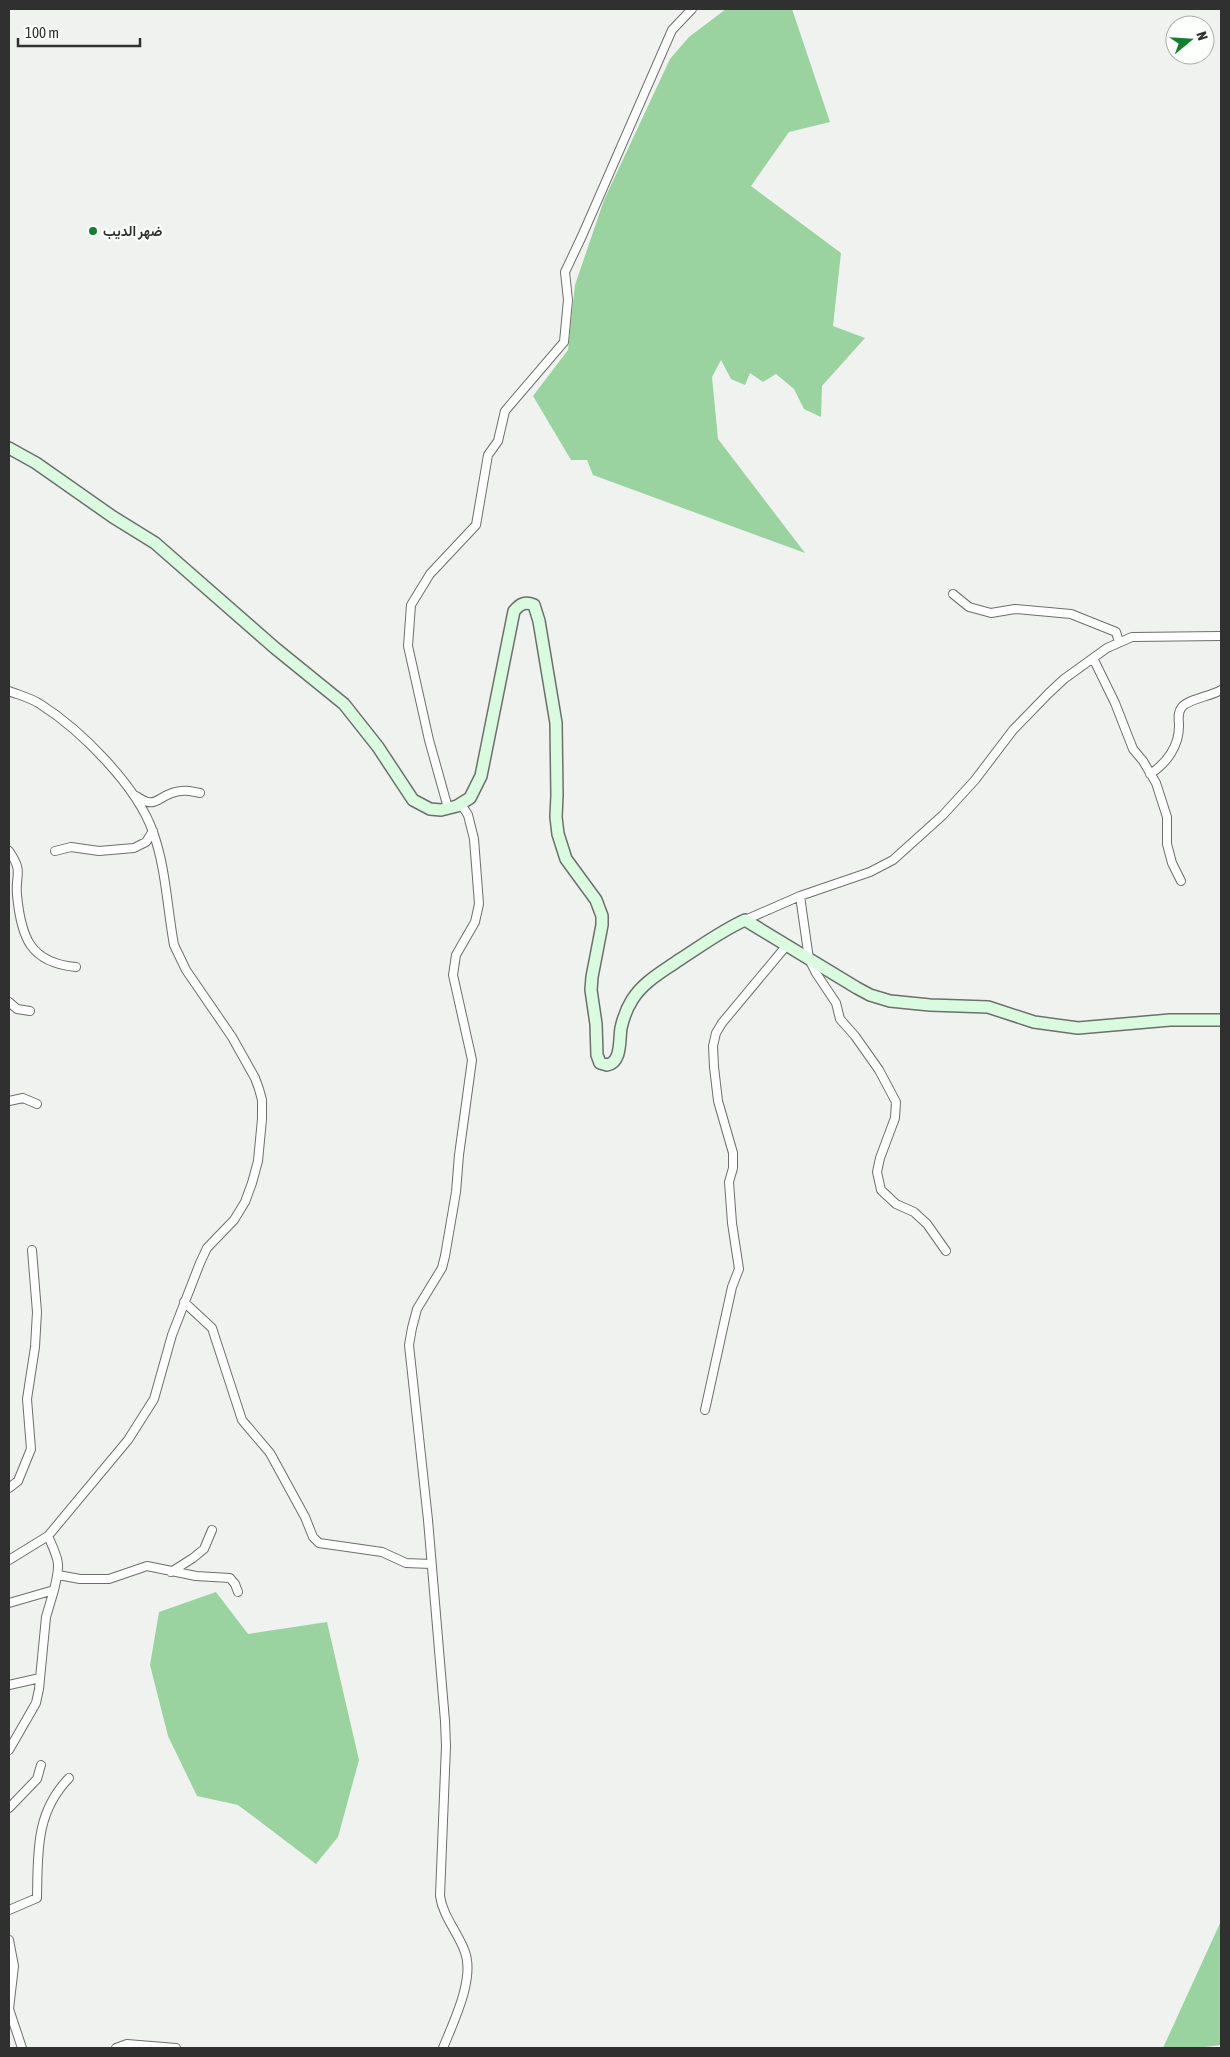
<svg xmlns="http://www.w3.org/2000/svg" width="1230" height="2057" viewBox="0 0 1230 2057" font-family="'Asap Condensed',Vazirmatn,sans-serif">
	<rect width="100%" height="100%" fill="#eff2ef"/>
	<path fill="#9ad3a0" d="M726,9H792L830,122L789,132L751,186L841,253L833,326L865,338L822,386L821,417L804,409L794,389L776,374L763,382L750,373L745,385L731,379L721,360L712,377L718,439L805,553L593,475L587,460H571L533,396L568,350L575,285L604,200L670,59L689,37Z
		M216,1592L248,1634L327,1622L359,1760L338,1837L316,1864L238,1805L197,1796L168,1736L150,1665L159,1612Z
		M1221,1921V2045L1197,2048H1163Z"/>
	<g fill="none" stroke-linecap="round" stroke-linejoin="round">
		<defs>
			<path id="street" d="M953,594L969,607L991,613L1015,609L1071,614L1116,632L1119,642
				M1093,658L1115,703L1133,749L1143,761L1156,783L1167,817V844L1172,863L1181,881
				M9,691C19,695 31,698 40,704C81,730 137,786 153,832C166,868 167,907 174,945L186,970L232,1037L255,1078L259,1089L262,1100V1119L258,1161L252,1183L245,1202L234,1220L207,1248L200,1263L172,1335L154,1399L128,1440L48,1536L9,1560
				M1150,774C1167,763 1179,746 1179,726C1179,719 1177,713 1182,707C1188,699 1212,696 1221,690
				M136,796C155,809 155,799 172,793C182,789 191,791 200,793
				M448,808L429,740L408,646L411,605L430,574L476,525L488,455L498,441L505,411L564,342L568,300L565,272L582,236L672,30L692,9
				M9,851C24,873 15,873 17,895C21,937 30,963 76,967
				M55,851L71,847L99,851L134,848L146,842L153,831
				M800,896L809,959L816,973L836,1003L840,1019L855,1036L879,1070L896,1102L895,1118L880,1158L877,1172L881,1190L896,1204L914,1212L927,1224L946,1251
				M745,920L800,896L870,872L893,860L943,815L975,780L1013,730L1049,693L1064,679L1107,648L1132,637L1221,636
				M9,1002L17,1009L30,1011
				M9,1101L23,1098L37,1104
				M184,1302L212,1328L242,1420L270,1453L305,1517L313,1537L319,1543L382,1552L406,1563L431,1564
				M705,1410L732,1287L739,1269L732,1223L729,1182L733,1168V1153L718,1101L714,1067L713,1046L716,1033L722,1023L787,945
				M9,1488L18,1481L31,1449L27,1399L35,1347L37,1312L32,1250
				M171,1572L193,1558L204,1549L212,1530
				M58,1575L80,1579H109L147,1566L196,1576L230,1578L235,1584L238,1592
				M9,1603L54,1590C61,1562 59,1561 48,1536
				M9,1685L40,1678
				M9,1750L36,1703L39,1689L46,1617L54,1590
				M9,1808L37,1779L41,1765
				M9,1910L37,1898C38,1853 35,1813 69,1778
				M9,1940L14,1966L9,2009L22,2048
				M116,2048L127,2044L176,2048
				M443,2048C453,2023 475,1979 465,1952C458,1932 443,1917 440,1896L446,1746L445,1721L428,1520L409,1345L412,1328L417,1309L442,1268L445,1256L456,1192L459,1155L472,1060L453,975L456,955L475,922L479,904L474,839L468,815L461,804"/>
			<path id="secondary" d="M9,448L36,463L113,517L155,543L275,648L344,704L378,747L413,800L430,809L441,810L457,806L470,798L481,776L514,611C520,604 525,601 534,605L539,621L556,723L557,795L556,817L558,834L566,859L596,900L602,916V925L592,977L591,990L596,1024L597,1055L600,1063L607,1065C622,1062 619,1040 621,1028C623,1019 627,1008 632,1000C643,982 662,972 679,960C701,946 721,931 745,920L857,988L870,995L890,1001L930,1005L988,1007L1034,1022L1078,1028L1170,1020H1221"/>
		</defs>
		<use href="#street" stroke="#6c6f6c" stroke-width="10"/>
		<use href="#secondary" stroke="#6c6f6c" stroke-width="14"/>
		<use href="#street" stroke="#fff" stroke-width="8"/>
		<use href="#secondary" stroke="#dbfbe0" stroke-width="11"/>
	</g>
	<circle fill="#157e33" stroke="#fdfffd" stroke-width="2" cx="93" cy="231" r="5"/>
	<g text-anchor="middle" stroke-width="4.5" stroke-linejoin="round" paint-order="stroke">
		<g font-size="14" font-weight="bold" fill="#2f302f" stroke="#fdfffd" text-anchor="start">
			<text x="103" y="236">ضهر الديب</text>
		</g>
	</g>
	<rect width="1230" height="2057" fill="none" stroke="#2f302f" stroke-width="20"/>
	<g transform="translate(1190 40) rotate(72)"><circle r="24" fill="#fdfffd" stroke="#abacab"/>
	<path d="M0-4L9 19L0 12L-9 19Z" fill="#157e33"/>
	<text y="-8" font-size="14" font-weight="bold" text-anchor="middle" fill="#2f302f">N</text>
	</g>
	<path d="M18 38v8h122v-8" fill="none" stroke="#2f302f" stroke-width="2.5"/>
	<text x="25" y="38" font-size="15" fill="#2f302f" stroke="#fdfffd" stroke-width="4" paint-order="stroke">100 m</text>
</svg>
